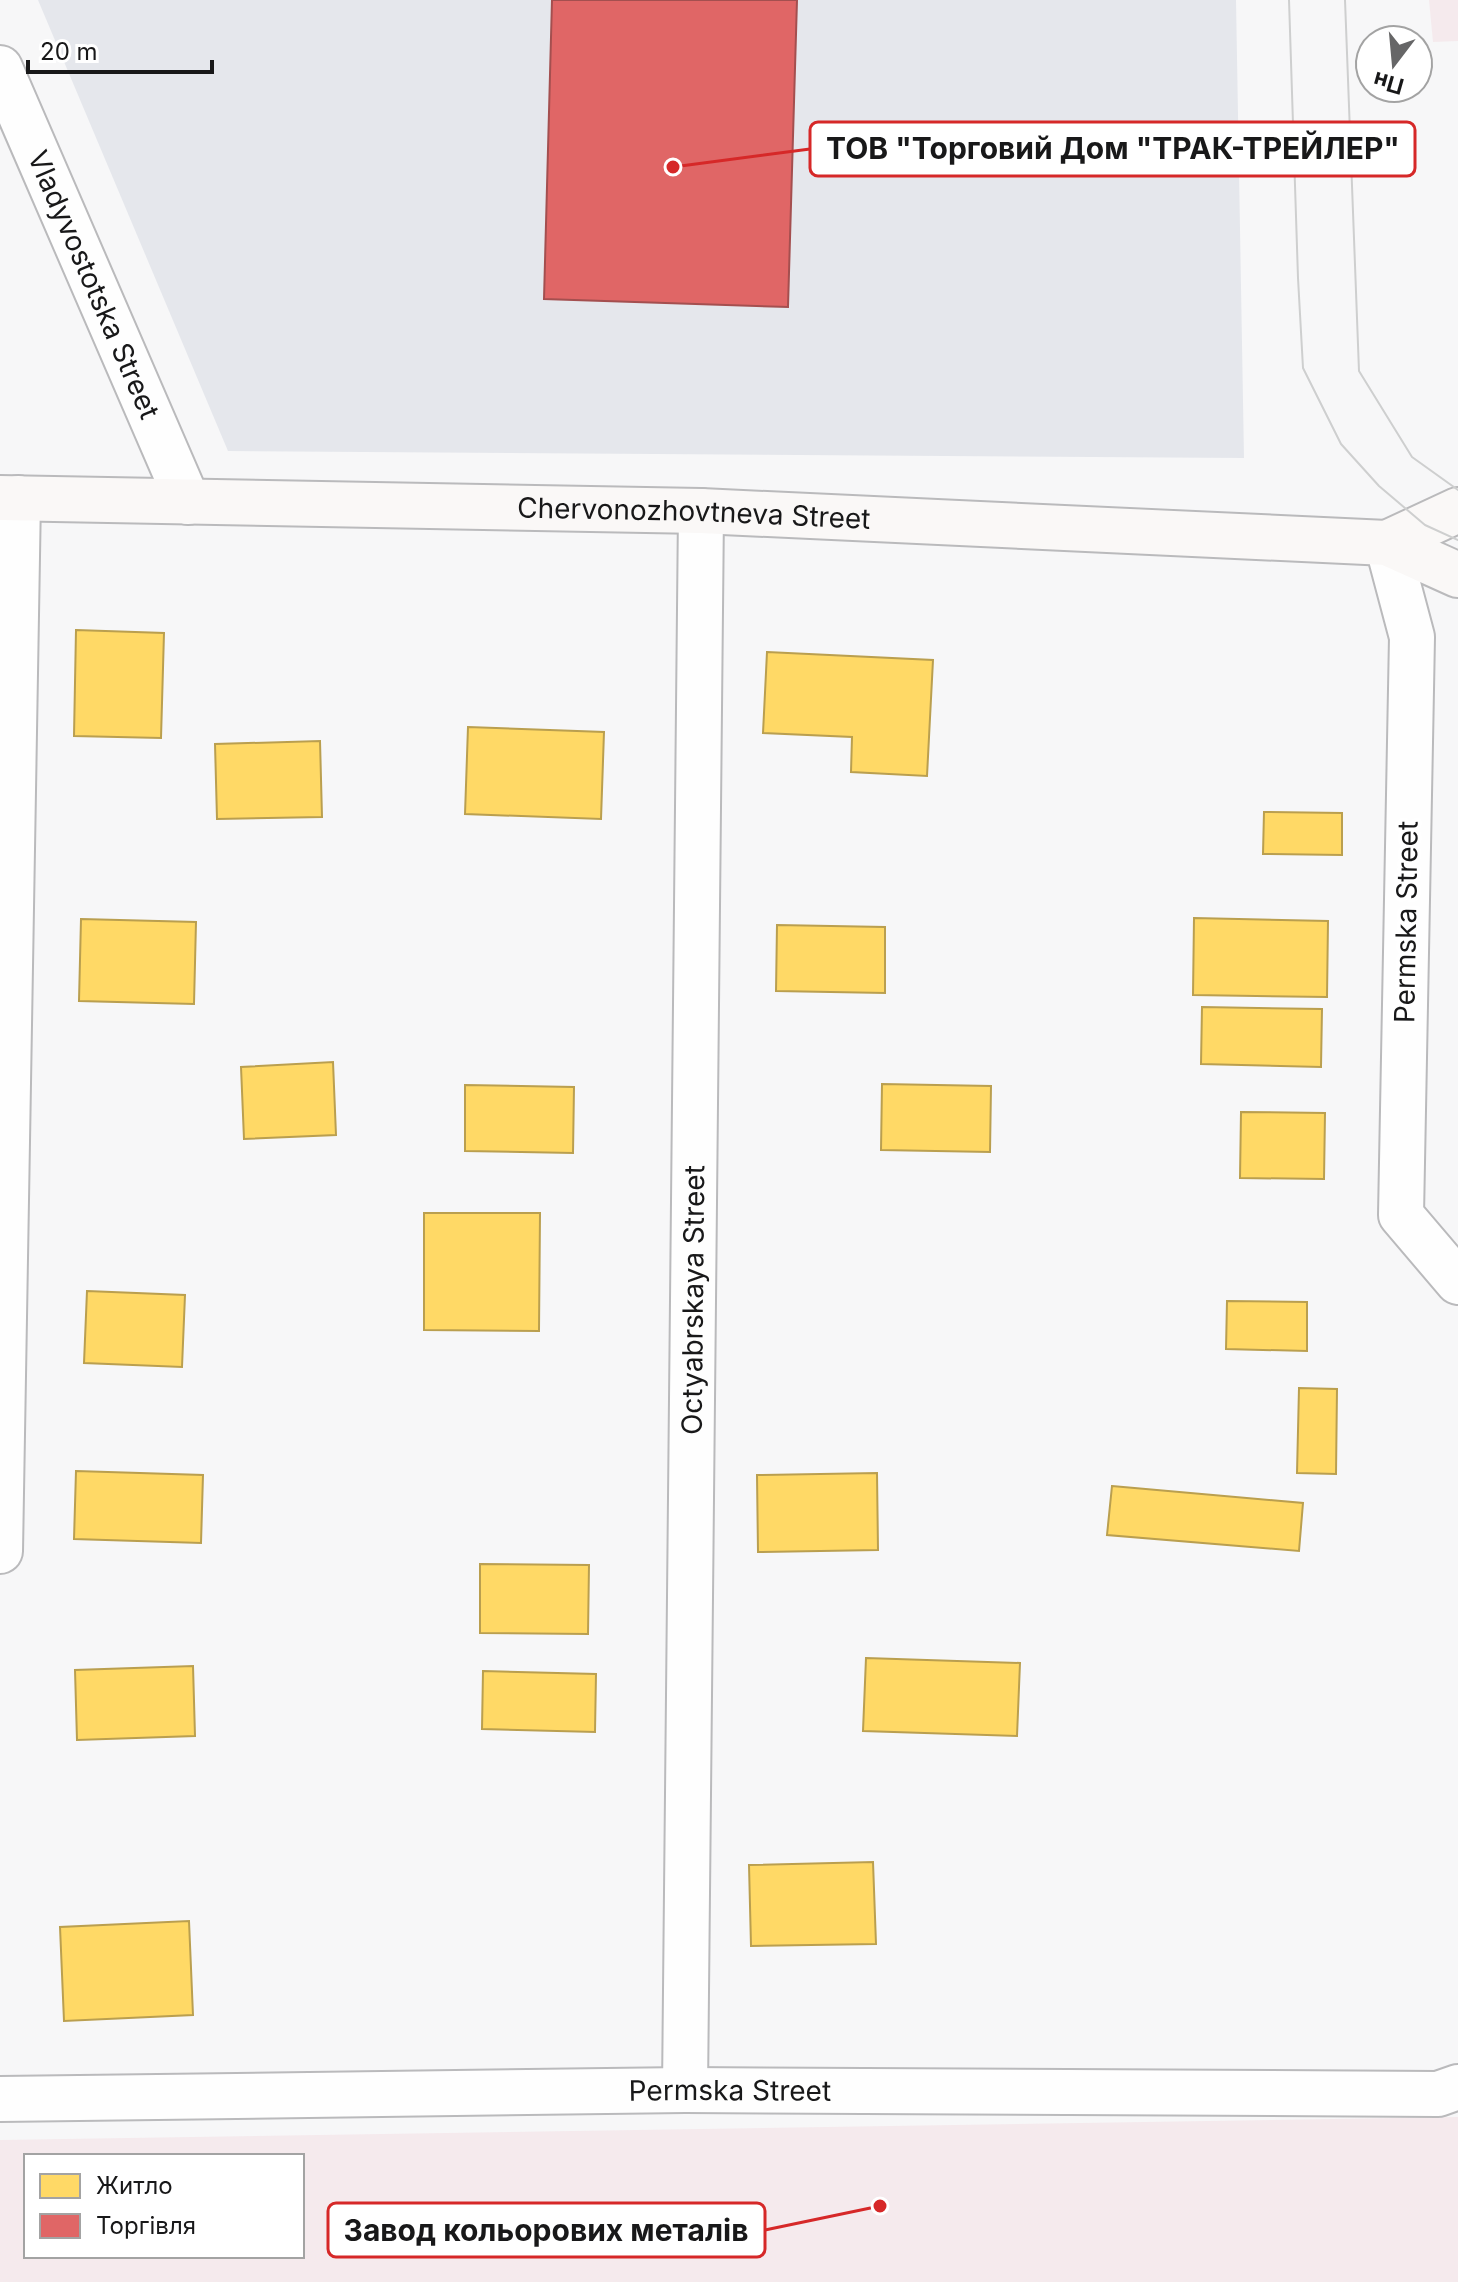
<svg xmlns="http://www.w3.org/2000/svg" width="1458" height="2282" viewBox="0 0 1458 2282" font-family="Inter,sans-serif">
	<rect width="100%" height="100%" fill="#f7f7f8"/>
	<path fill="#e5e7ec" d="M38,0H1236L1244,458L228,451Z"/>
	<path fill="#f5eaed" fill-rule="evenodd" d="M1429,0H1458V41L1433,42Z
		M1458,2117V2282H0V2140ZM26,2156H302V2256H26Z"/>
	<path fill="#ffd966" stroke="#ba9f4f" stroke-width="2" d="M76,630L164,633L161,738L74,736Z
		M767,652L933,660L927,776L851,772L852,737L763,733Z
		M468,727L604,732L601,819L465,814Z
		M320,741L322,817L217,819L215,744Z
		M1264,812L1342,813V855L1263,854Z
		M1194,918L1328,921L1327,997L1193,995Z
		M81,919L196,922L194,1004L79,1001Z
		M777,925L885,927V993L776,991Z
		M1202,1007L1322,1009L1321,1067L1201,1064Z
		M333,1062L336,1135L244,1139L241,1067Z
		M882,1084L991,1086L990,1152L881,1150Z
		M465,1085L574,1087L573,1153L465,1151Z
		M1241,1112L1325,1113L1324,1179L1240,1178Z
		M424,1213H540L539,1331L424,1330Z
		M87,1291L185,1295L182,1367L84,1363Z
		M1227,1301L1307,1302V1351L1226,1349Z
		M1299,1388L1337,1389L1336,1474L1297,1473Z
		M76,1471L203,1475L201,1543L74,1539Z
		M877,1473L878,1550L758,1552L757,1475Z
		M1112,1486L1303,1503L1299,1551L1107,1535Z
		M480,1564L589,1565L588,1634L480,1633Z
		M866,1658L1020,1663L1017,1736L863,1731Z
		M193,1666L195,1736L77,1740L75,1670Z
		M483,1671L596,1674L595,1732L482,1729Z
		M873,1862L876,1944L751,1946L749,1865Z
		M189,1921L193,2015L64,2021L60,1927Z"/>
	<path fill="#e06666" stroke="#a44f4f" stroke-width="2" d="M552,0H797L788,307L544,299Z"/>
	<g fill="none" stroke-linecap="round" stroke-linejoin="round">
		<defs>
			<g id="minor">
				<path id="s1" d="M0,68L188,502"/>
				<path d="M1387,543L1412,637L1401,1215L1458,1282"/>
				<path d="M0,1551L18,498"/>
				<path id="s2" d="M685,2090L701,511"/>
				<path id="s3" d="M0,2099L685,2090L1438,2094L1458,2087"/>
			</g>
			<g id="secondary">
				<path id="s4" d="M0,498L701,511L1387,543L1458,575"/>
				<path d="M1387,543L1458,510"/>
			</g>
		</defs>
		<use href="#minor" stroke="#bababc" stroke-width="48"/>
		<use href="#secondary" stroke="#bababc" stroke-width="48"/>
		<use href="#minor" stroke="#fefefe" stroke-width="44"/>
		<use href="#secondary" stroke="#faf8f7" stroke-width="44"/>
		<path stroke="#cecfcf" stroke-width="2" d="M1289,0L1298,278L1303,368L1341,444L1379,486L1425,525L1458,540
			M1345,0L1359,371L1412,457L1458,490"/>
	</g>
	<g text-anchor="middle" stroke-width="8" stroke-linejoin="round" paint-order="stroke">
		<g font-size="28" fill="#181819" stroke="#fff">
			<text dy="10" stroke="none"><textPath href="#s1" startOffset="236">Vladyvostotska Street</textPath></text>
			<text dy="10" stroke="none"><textPath href="#s4" startOffset="694">Chervonozhovtneva Street</textPath></text>
			<text transform="translate(1406 922) rotate(-89)" y="10">Permska Street</text>
			<text dy="10" stroke="none"><textPath href="#s2" startOffset="790">Octyabrskaya Street</textPath></text>
			<text dy="10" stroke="none"><textPath href="#s3" startOffset="730">Permska Street</textPath></text>
		</g>
	</g>
	<path fill="none" stroke="#d62828" stroke-width="3" d="M673 167L810 149M880 2206L765 2230"/>
	<g fill="#d62828" stroke="#fff" stroke-width="3">
		<circle cx="673" cy="167" r="8"/>
		<circle cx="880" cy="2206" r="8"/>
	</g>
	<g fill="#fff" stroke="#d62828" stroke-width="3">
		<rect x="810" y="122" width="605" height="54" rx="8"/>
		<rect x="328" y="2203" width="437" height="54" rx="8"/>
	</g>
	<g font-size="30" text-anchor="middle" font-weight="bold" fill="#181819">
		<text x="1113" y="159">ТОВ "Торговий Дом "ТРАК-ТРЕЙЛЕР"</text>
		<text x="546" y="2241">Завод кольорових металів</text>
	</g>
	<rect x="24" y="2154" width="280" height="104" fill="#ffffff" stroke="#a3a3a3" stroke-width="2"/>
	<rect x="40" y="2174" width="40" height="24" fill="#ffd966" stroke="#a3a3a3" stroke-width="2"/>
	<text x="96" y="2194" font-size="24" fill="#181819">Житло</text>
	<rect x="40" y="2214" width="40" height="24" fill="#e06666" stroke="#a3a3a3" stroke-width="2"/>
	<text x="96" y="2234" font-size="24" fill="#181819">Торгівля</text>
	<g transform="translate(1394 64) rotate(196)"><circle r="38" fill="#ffffff" stroke="#a3a3a3" stroke-width="2"/>
	<path d="M0-6L14 30L0 20L-14 30Z" fill="#666667"/>
	<text y="-12" font-size="22" font-weight="bold" text-anchor="middle" fill="#181819">Пн</text>
	</g>
	<path d="M28 60v12h184v-12" fill="none" stroke="#181819" stroke-width="4"/>
	<text x="40" y="60" font-size="24" fill="#181819" stroke="#ffffff" stroke-width="6" paint-order="stroke">20 m</text>
</svg>
